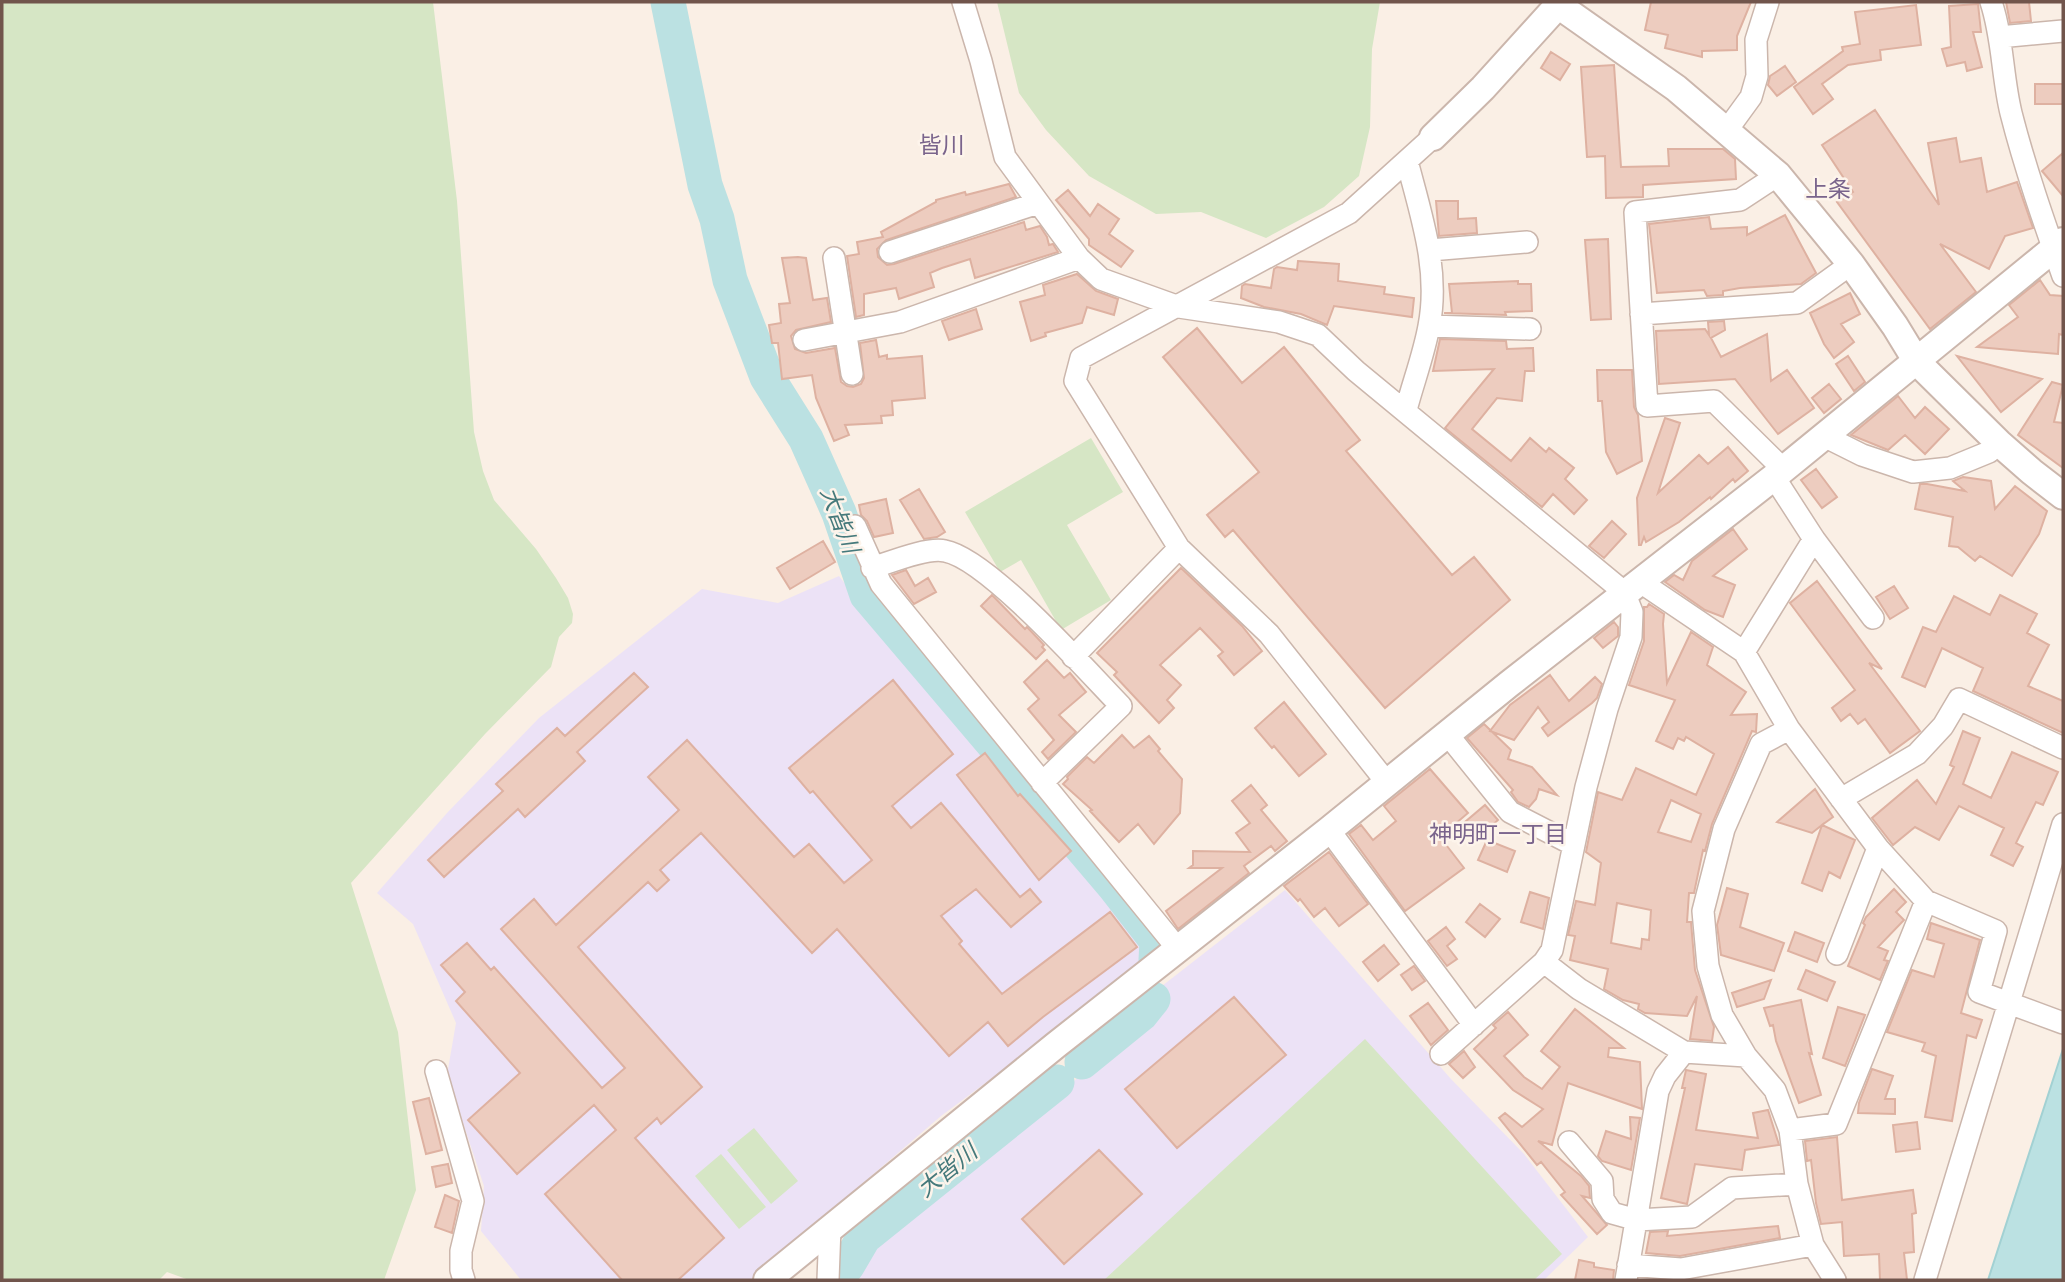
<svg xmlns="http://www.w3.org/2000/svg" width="2065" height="1282" viewBox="0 0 2065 1282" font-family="'Archivo Narrow','Noto Sans JP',sans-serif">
	<rect width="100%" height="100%" fill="#faefe5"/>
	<path fill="#ece2f6" d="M839,576L860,603L961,714L1061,830L1137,925L1150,951L1128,977L941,1116L750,1280H521L481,1231L484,1186L447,1075L456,1023L413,924L377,893L447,813L539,718L702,589L778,603Z
		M1285,890L1451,1079L1524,1154L1588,1237L1544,1280H861L851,1267L874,1243L1090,1068L1156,1009L1162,986Z"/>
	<path fill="#d6e6c5" d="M2,2H433L457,201L474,432L483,471L494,500L536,549L556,578L568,598L573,614L572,623L559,637L551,667L485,734L351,883L398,1032L416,1190L384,1280H189L167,1272L159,1280H2Z
		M997,2H1380L1372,49L1370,127L1359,176L1324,207L1266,238L1201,212L1156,214L1089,176L1046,130L1019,93Z
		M1091,438L1123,492L1067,525L1111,600L1061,630L1021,560L1000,572L965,512Z
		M1365,1039L1562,1254L1534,1280H1104Z
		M754,1128L798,1181L771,1204L727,1150Z
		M721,1154L766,1207L739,1229L695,1176Z"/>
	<path fill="#bbe1e2" stroke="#a2d1d3" stroke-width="2" d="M2063,1049V1280H1988Z"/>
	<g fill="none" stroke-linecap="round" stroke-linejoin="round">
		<path stroke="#bbe1e2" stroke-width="35" d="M668,2L705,185L717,219L730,280L767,377L806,439L839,513L867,595L1115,887L1157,941L1156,960
			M1082,1062L1141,1014L1153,999
			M847,1266L864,1237L1057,1082"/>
	</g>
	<path fill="#edccbf" stroke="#deb1a1" stroke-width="2" fill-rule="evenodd" d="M1651,2H1751L1737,36V50L1702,51V57L1665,48L1668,35L1645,30Z
		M2006,2H2029L2031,21L2010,23Z
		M1978,4L1981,32H1973L1982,67L1967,71L1965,62L1947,66L1942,49L1951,47L1949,6Z
		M1916,5L1921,45L1880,50L1881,60L1848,65L1822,84L1833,99L1813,114L1794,87L1843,51L1842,47L1860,44L1855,12Z
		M1551,52L1570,64L1560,80L1541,68Z
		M1614,65L1621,167L1669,166L1668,149H1723L1735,159L1736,179L1643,185V197L1606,198L1605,156L1587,157L1581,67Z
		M1785,66L1796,82L1777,96L1768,85L1770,76Z
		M2035,84H2063V104H2035Z
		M1875,110L1939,205L1928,143L1956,138L1960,162L1981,158L1987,192L2017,182L2033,228L2005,236L1989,269L1940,244L1976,292L1930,329L1837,202L1853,192L1822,145Z
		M2063,153V196L2042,171Z
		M1009,184L1016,197L886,240L877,249L878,257L887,265L894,264L1024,222L1026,230L1040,226L1047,237L1049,245L1053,244L1058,252L975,278L970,259L942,268L930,273L934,287L899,299L896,288L864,294V315L856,317L847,256L859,254L857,242L883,237L881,232L936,202V200L965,192L966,195Z
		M1068,190L1090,216L1098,204L1119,219L1109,234L1133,251L1121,267L1089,245V239L1056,200Z
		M1436,201H1458V219L1476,218L1477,233L1439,236Z
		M1785,215L1816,273L1801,284L1740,288L1723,291V295L1707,296L1704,290L1657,293L1649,224L1709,217L1711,229L1747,227V235Z
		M1608,239L1611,319L1591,320L1585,240Z
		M798,257L806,258L813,300L827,298L831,322L796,330L791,336L795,349L806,353L835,348L841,382L847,386L853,387L861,384L864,378L860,343L876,340L879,357L887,355V359L922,356L925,398L892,401L893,415L881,416L882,423L845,425L849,435L834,441L816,398L812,375L782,379L778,343H772L769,325L781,323L779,304L790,303L782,258Z
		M1298,261L1339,264L1338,281L1385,287L1384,294L1414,298L1412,317L1334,306L1327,325L1301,314L1264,307L1241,298L1242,286L1245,284L1271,288L1274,269L1277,267L1297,270Z
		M1077,274L1096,291L1118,299L1114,315L1087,307L1082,323L1045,333L1046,336L1031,341L1020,302L1045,295L1043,285Z
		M2040,280L2050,295L2063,296V335L2059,334L2058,354L1977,347L2018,317L2009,305Z
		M1518,281V284H1531L1532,311L1505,312L1506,315L1444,313H1452L1449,284Z
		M1850,293L1860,314L1841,324L1854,342L1834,358L1824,344L1810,313Z
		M976,309L982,329L949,340L942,321Z
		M1724,321L1725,330L1711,338L1721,357L1767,334L1771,381L1787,370L1814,408L1778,434L1735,379L1659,384L1656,331L1705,329L1709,335L1708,322Z
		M1197,328L1242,383L1284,347L1360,440L1346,451L1452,575L1474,557L1510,600L1385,708L1233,530L1225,537L1207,515L1259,472L1163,357Z
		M1440,339L1506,341L1507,349L1533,348L1534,371H1525L1522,401L1497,398L1472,429L1511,461L1530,438L1546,452L1549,448L1574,468L1565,479L1587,500L1574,514L1553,494L1542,507L1445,428L1494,369L1433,371Z
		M1848,356L1865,382L1854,391L1836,364Z
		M1957,356L2042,379L2001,412Z
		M1597,370H1632L1634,407L1638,415L1642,461L1617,474L1606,452L1602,401H1598Z
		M2052,382L2063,385L2054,422L2063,423V468L2018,435Z
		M1829,384L1841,399L1824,413L1812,398Z
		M1898,396L1915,418L1925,407L1949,429L1925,454L1905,435L1888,450L1851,435Z
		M1665,418L1680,423L1658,493L1699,455L1708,464L1728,447L1748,471L1735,482L1733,479L1711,499L1710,497L1679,522L1646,542L1644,537L1641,545H1639L1637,498Z
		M1816,469L1837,497L1822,508L1801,480Z
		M1963,477L1991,481L1995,509L2015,486L2047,511L2039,534L2012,576L1980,556L1975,561L1958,547L1949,546L1953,517L1915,509L1920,484H1927L1965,491L1953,481Z
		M919,489L945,532L937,537L924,539L900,500Z
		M886,499L893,533L874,537L867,521L861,515L859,505Z
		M1612,521L1626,534L1604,558L1589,546Z
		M1733,529L1747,549L1713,576L1735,585L1723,617L1705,610L1665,582L1674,575L1683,580L1692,561Z
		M823,541L835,562L790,589L777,568Z
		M1181,568L1242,626L1262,651L1234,675L1218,656L1223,652L1200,628L1160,665L1181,685L1167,700L1174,708L1159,723L1114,675L1117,672L1097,653Z
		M906,570L915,586L928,578L936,592L914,604L892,575Z
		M1817,581L1882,669L1869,663L1920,731L1890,753L1865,719L1858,724L1850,714L1841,721L1832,708L1855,690L1790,603Z
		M1894,586L1908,608L1890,619L1876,597Z
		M992,595L1025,629L1027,627L1044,645L1042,647L1045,650L1036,659L981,606Z
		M2000,595L2037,614L2027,633L2049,645L2028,686L2063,701V733L1973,691L1983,668L1942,648L1925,687L1902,677L1923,627L1936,632L1954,596L1990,615Z
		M1649,604L1664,614L1663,624L1667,683L1691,632L1713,647L1707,665L1746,692L1731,715L1757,714L1756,732L1752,731L1712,824L1705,851L1703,850L1694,893H1689L1687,922H1691L1695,970L1714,1027L1712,1041L1690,1039L1697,996L1687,1016L1645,1013L1638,1009L1639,1004L1623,1000L1604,989L1608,969L1570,960L1575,936L1568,935L1576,901L1595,905L1601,863L1586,852L1598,792L1622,800L1636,768L1696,795L1714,754L1686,737L1684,741L1678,738L1673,749L1656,741L1675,700L1629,685L1644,641V607H1647ZM1671,800L1701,814L1691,842L1658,832ZM1617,903L1651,910L1649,940L1642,939L1641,949L1611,943Z
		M1614,622L1618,627V636L1603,648L1594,638Z
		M1047,660L1064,678L1070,673L1086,692L1059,715L1076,732L1048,759L1042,752L1054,740L1028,709L1039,699L1024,682Z
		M634,673L648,687L577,752L585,761L525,817L518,809L444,877L428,860L503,791L496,784L557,728L565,736Z
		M1550,675L1569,701L1595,677L1602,684L1597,698L1592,703L1548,736L1542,728L1549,722L1538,707L1514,740L1490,731L1510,705Z
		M893,680L953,754L892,806L911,828L941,803L1020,897L1030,889L1041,902L1011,927L976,889L941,916L962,941L959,944L1002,994L1110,912L1137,947L1043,1017L1008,1046L988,1022L949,1056L837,929L812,953L701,833L660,870L669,880L657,891L648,882L578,947L702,1087L661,1124L657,1118L635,1138L724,1238L678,1280H622L545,1194L616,1130L594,1105L517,1174L468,1120L520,1073L456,1001L465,992L441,965L467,943L491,970L494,967L602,1088L625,1068L501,929L534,899L556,925L679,810L648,777L687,740L794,857L809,844L844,883L872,860L813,791L810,793L789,768Z
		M1284,702L1326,754L1299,776L1274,746L1272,748L1255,728Z
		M1484,724L1511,750L1508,759L1532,767L1557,795L1539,789L1536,799L1529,807L1518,802L1511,792L1513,790L1467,738Z
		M1963,731L1980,738L1963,784L1991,798L2012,752L2058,772L2043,805L2036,802L2016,843L2023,847L2013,866L1991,855L2004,828L1959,806L1939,840L1915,827L1893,845L1872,818L1917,780L1936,804L1954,767L1950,765Z
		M1122,735L1134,748L1149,736L1160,749L1158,751L1182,779L1180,813L1154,844L1138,824L1119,842L1090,811L1092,810L1063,784L1068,779L1067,777L1087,757L1094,763Z
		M985,753L1018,796L1020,794L1071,851L1039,880L957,775Z
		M1430,769L1468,813L1440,837L1464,868L1405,911L1349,834L1361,825L1373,840L1396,821L1384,806Z
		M1251,785L1267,805L1261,810L1287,841L1275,851L1271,846L1244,866L1249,873L1178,929L1166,911L1222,868H1189L1193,865V851L1250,852L1236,833L1250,823L1232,801Z
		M1815,789L1833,817L1822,825L1855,840L1840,878L1829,872L1822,891L1802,883L1822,825L1812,833L1777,822Z
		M1485,805L1498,820L1478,838L1465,822Z
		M1487,840L1515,851L1507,872L1478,860Z
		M1329,852L1368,904L1339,926L1325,908L1314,917L1300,899L1298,901L1284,886Z
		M1727,888L1748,894L1740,927L1784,943L1774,971L1721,955L1717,925Z
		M1894,889L1906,902L1896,912L1904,920L1878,947L1888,951L1884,960L1888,961L1880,980L1848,966L1865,925L1863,923L1866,917Z
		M1530,892L1549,898L1543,929L1521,922Z
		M1480,904L1500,919L1485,937L1466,922Z
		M1931,923L1980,940L1961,1013L1982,1020L1976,1038L1967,1035L1952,1121L1925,1117L1936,1056L1922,1051L1925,1043L1887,1032L1912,970L1934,977L1944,944L1927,939Z
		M1446,927L1455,939L1447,946L1457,959L1447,966L1428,941Z
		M1795,932L1824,943L1817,962L1788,951Z
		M1384,945L1399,964L1378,981L1363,962Z
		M1414,966L1425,981L1412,990L1401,975Z
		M1806,970L1835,982L1827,1001L1798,989Z
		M1771,980L1764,999L1737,1007L1732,993Z
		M1234,997L1286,1055L1177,1148L1125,1089Z
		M1801,1000L1812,1054L1809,1053L1821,1095L1799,1103L1776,1041L1773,1025L1770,1026L1764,1008Z
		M1428,1003L1448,1030L1431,1045L1410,1016Z
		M1838,1007L1865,1015L1845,1066L1823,1058Z
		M1575,1009L1624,1048H1609L1608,1057L1640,1062L1642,1109L1568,1083L1552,1145L1538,1141L1581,1176L1589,1186L1590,1198L1582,1196L1607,1225L1597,1234L1561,1195L1565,1192L1541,1162L1537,1165L1499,1118L1505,1113L1522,1127L1543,1109L1513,1090L1474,1049L1496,1028L1493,1025L1508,1012L1528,1035L1504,1056L1524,1077L1542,1089L1560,1067L1541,1051Z
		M1464,1051L1475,1067L1463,1078L1449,1064Z
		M1872,1069L1893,1076L1885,1099H1895V1114L1858,1113L1859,1103Z
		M1686,1070L1706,1074L1696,1130L1758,1138L1753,1113L1768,1110L1779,1145L1745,1150L1742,1170L1695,1164L1687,1204L1661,1198L1685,1088H1682Z
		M429,1098L442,1150L426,1154L413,1102Z
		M1630,1117L1640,1118L1631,1170L1602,1161L1598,1156L1606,1131L1631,1139Z
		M1917,1122L1920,1149L1896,1152L1893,1125Z
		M1837,1137L1842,1200L1913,1190L1916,1213L1912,1214L1914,1252L1904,1253L1907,1280H1880L1879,1254L1844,1256L1842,1222L1821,1224L1816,1203L1811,1160L1807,1161L1805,1141Z
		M1099,1150L1142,1194L1064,1264L1022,1219Z
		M448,1164L452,1183L436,1187L432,1167Z
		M445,1195L459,1201L452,1233L435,1227Z
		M1778,1226L1780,1238L1680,1256L1646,1253L1650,1232L1668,1231L1667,1236Z
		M1579,1260L1594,1263V1267L1614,1270L1613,1280H1575Z"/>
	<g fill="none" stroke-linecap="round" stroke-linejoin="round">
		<defs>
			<path id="minor" d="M963,2L981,61L1005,157L1079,258L1101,279L1179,307L1279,322L1318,335L1356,371L1624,592L1632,612L1631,637L1607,709L1586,787L1552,950L1544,962L1441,1054
				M1991,2C2003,38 2002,76 2011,113C2025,168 2044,222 2063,276
				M1999,37L2063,31
				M1727,130L1751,97L1757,76L1756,40L1768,2
				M1778,175L1740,200L1635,212L1647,406L1714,401L1783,469
				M1430,250L1527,242
				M890,252L1038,203
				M834,258L852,374
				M1641,314L1797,303L1851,264
				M1429,326L1530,329
				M804,340L900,322L1079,258
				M1406,410C1413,383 1424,354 1429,326C1440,270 1421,215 1407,161
				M1824,436L1862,455L1913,472L1950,468L1989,452L1999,443
				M1774,477L1814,539L1873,618
				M855,526L881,584L1178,949
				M872,568C891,562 927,547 945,551C988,559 1087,671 1121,706L1042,783
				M1639,581L1744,652L1789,729L1878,848L1926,901L1996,931L1979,992L2063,1023
				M1744,652L1814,539
				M1073,657L1179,548
				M1789,729L1761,744L1724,829L1703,911L1708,966L1722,1015L1746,1056L1775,1090L1790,1130L1797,1184L1813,1245L1835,1280
				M1448,735L1510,812L1574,845
				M1388,784L1269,634L1179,548L1075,381L1081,358L1349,213L1433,137
				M1841,799L1917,754L1943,726L1959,699L2063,748
				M1329,830L1474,1025
				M1837,954L1878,848
				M1544,962L1579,989L1684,1052L1746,1056
				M436,1071L473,1201L461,1251V1270L464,1280
				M1790,1130L1836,1124L1926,901
				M1569,1142L1602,1181L1603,1199L1612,1213L1637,1220L1692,1217L1732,1188L1797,1184
				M1628,1265L1681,1269L1813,1245
				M828,1280L830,1227
				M1626,1280L1658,1091L1665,1076L1684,1052
				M1925,1280L2063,824"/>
			<path id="tertiary" d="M1558,5L1676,88L1778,175L1851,264L1895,326L1917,362L1999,443L2032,472L2063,496
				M1433,137L1483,88L1561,2
				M767,1280L1056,1045L1329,830L1509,684L1774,477L2063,241"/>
		</defs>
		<use href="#minor" stroke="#cbb6ac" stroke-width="24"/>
		<use href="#tertiary" stroke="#cbb6ac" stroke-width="30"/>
		<use href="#minor" stroke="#fff" stroke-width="21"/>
		<use href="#tertiary" stroke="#fff" stroke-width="26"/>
	</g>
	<g text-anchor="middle" stroke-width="5" stroke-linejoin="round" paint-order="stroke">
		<g font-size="23" fill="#7a648c" stroke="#fdf4eb">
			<text x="942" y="153">皆川</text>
			<text x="1828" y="197">上条</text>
			<text x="1498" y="842">神明町一丁目</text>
		</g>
		<g font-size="23" font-style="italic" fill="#45797b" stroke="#fdf4eb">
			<text transform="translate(840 520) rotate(69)" y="8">大皆川</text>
			<text transform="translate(947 1170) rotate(-39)" y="8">大皆川</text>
		</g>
	</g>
	<rect width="2065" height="1282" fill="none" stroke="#71554c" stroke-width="7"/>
</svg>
